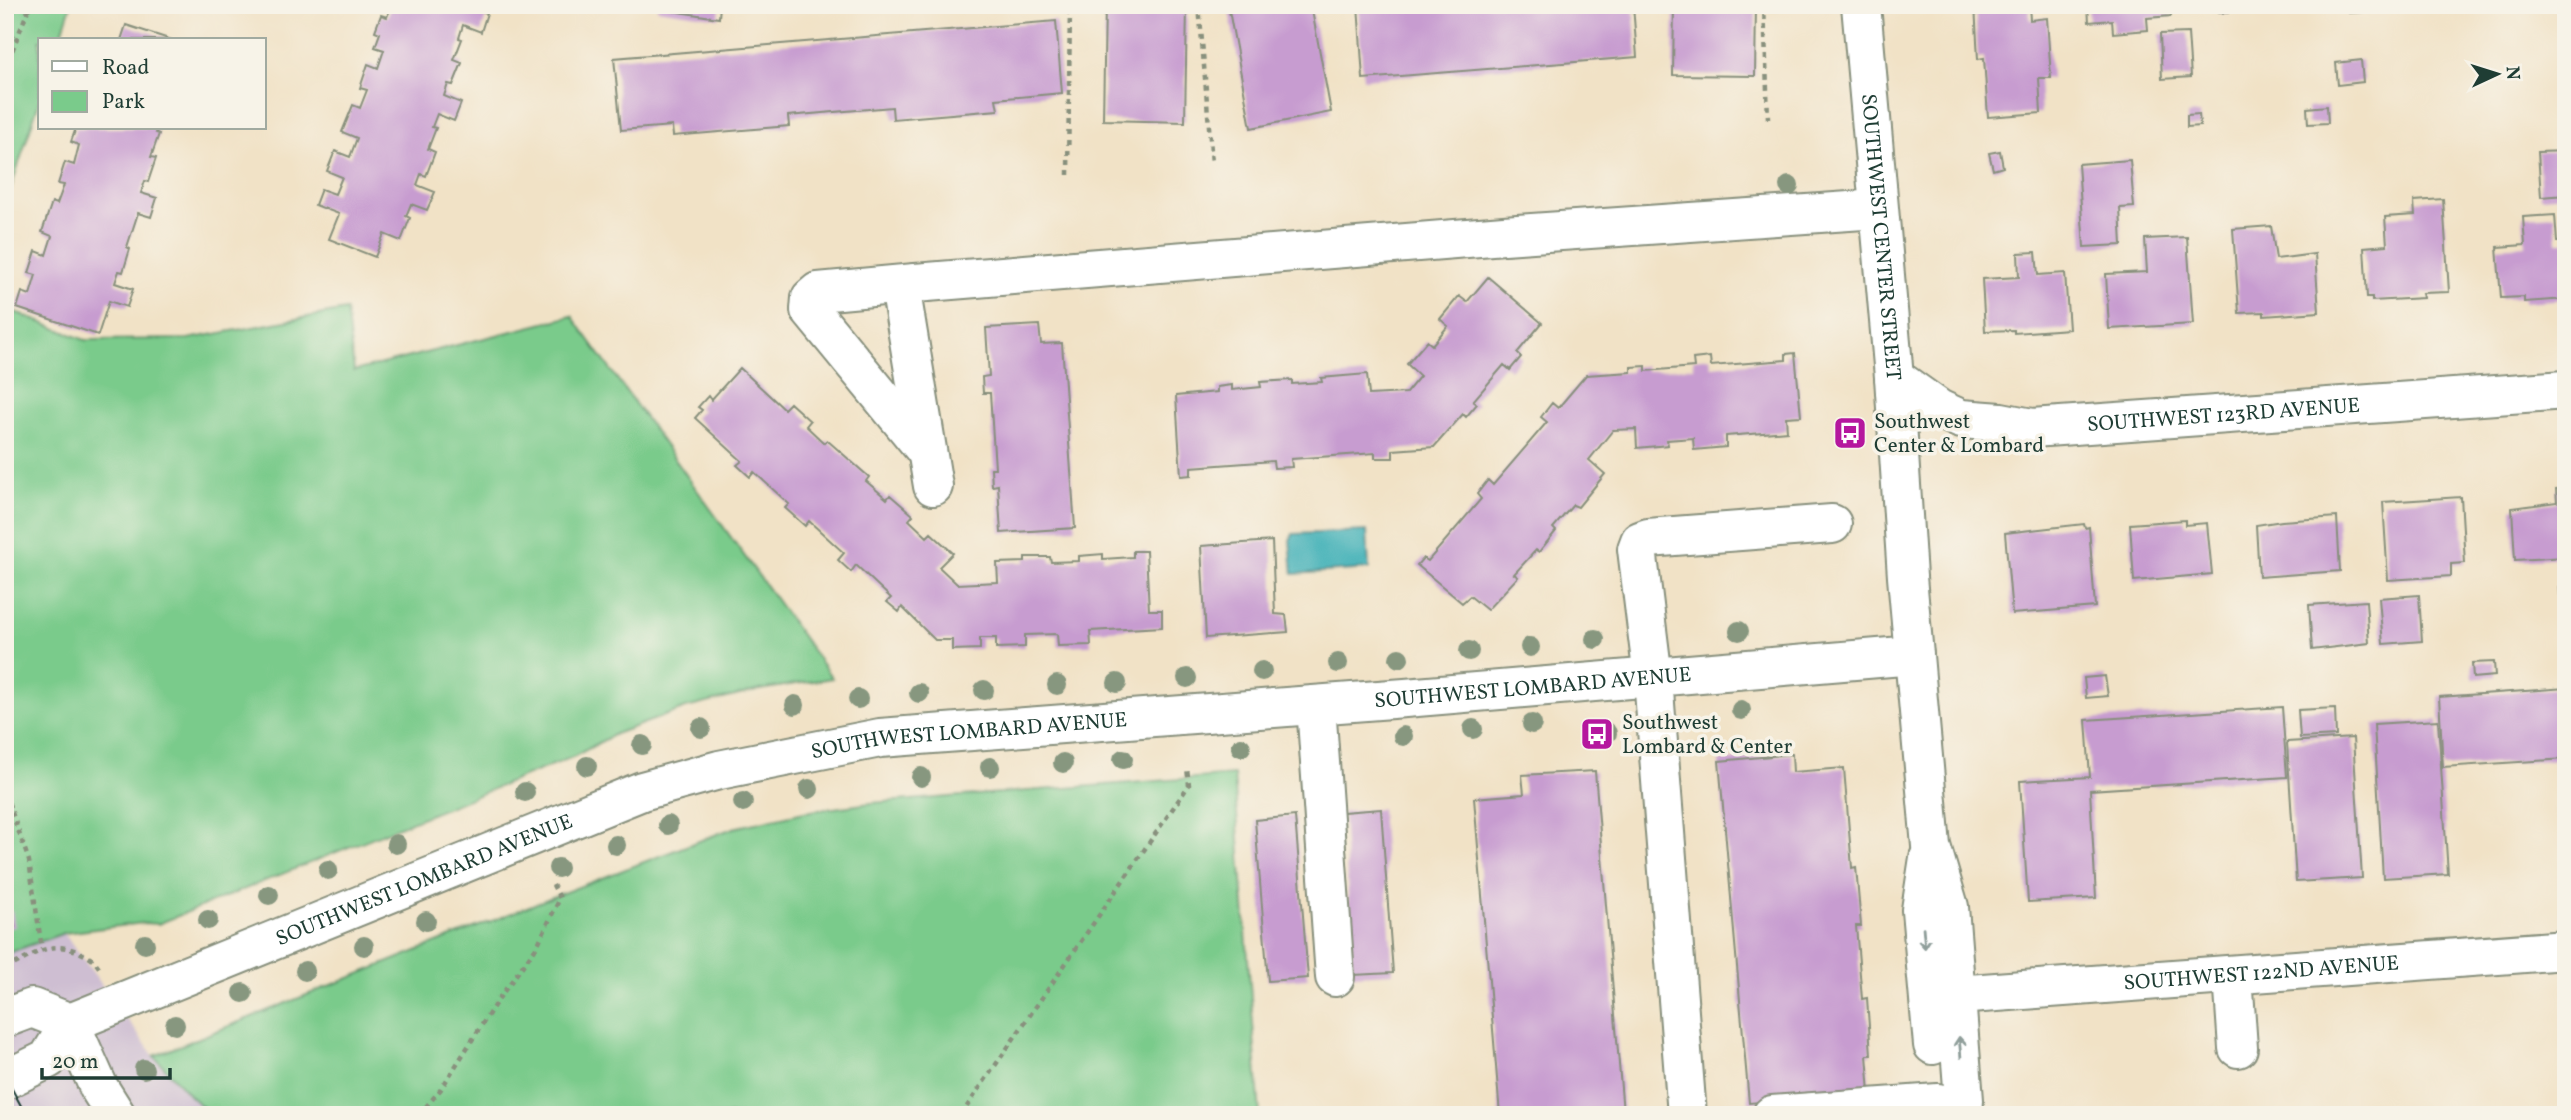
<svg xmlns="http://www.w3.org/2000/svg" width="2571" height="1120" viewBox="0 0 2571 1120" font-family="Vollkorn,serif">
	<rect width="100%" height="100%" fill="#f7f3e8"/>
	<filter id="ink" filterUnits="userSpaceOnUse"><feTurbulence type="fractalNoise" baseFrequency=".0143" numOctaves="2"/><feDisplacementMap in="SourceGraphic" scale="14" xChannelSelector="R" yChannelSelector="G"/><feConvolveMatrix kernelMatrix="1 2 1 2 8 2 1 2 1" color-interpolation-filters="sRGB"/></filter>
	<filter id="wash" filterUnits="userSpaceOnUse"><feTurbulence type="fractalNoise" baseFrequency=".00686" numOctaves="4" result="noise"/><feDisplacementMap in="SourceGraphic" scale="28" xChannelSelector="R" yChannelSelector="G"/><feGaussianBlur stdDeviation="1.57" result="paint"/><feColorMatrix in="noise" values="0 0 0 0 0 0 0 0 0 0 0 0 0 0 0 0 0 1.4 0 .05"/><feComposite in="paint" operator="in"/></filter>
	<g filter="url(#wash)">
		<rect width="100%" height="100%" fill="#f1e2c6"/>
		<path fill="#cebed2" d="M5,842L64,933L154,1056L191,1097L212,1115H5Z"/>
		<path fill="#7acb8b" stroke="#4c8460" stroke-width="2" d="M5,5H71L60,40H40V99L5,206Z
			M5,308L85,340L188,339L346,310L354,371L572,316L832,678L760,690L686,708L615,734L575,756L158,924L143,923L64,933L5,954Z
			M1234,775L1260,1115H212L191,1097L154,1056L547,899L733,828L804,812L871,803Z"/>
		<path fill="#3fb0b7" stroke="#2f7676" stroke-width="2" d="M1367,531L1369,569L1293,574L1290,540L1293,534Z"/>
		<g id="blocks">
			<path fill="#c79cd0" d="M392,5H471V7L487,13L481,32L463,25L459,38L462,39L454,60L462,63L453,85L448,84L444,96L461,103L454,121L437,114L432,127L436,128L428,149L435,152L426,176L421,174L417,185L435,192L427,210L411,204L406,216L410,218L401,241L384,234L375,257L329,239L339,214L315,205L321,189L335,194L342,177L327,171L335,151L350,157L357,138L342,132L353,105L360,108L367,90L360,88L368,64L378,68L384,50L375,47L380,33L375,31L381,15L387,17Z
				M657,5H720L719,18L657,9Z
				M1105,5H1187L1185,122L1103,120Z
				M1228,5H1311L1331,112L1251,128Z
				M1358,5H1633L1637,57L1363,79Z
				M1674,5H1756L1755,76L1673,75Z
				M1975,5H2029L2030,20L2047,18L2051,78H2039L2041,113L1988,117L1984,58L1978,59Z
				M2088,5H2170L2171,16L2147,18L2148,30L2113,33L2112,20L2089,22Z
				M2219,5H2295V7L2219,13Z
				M2349,5H2428L2429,8L2349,13Z
				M1056,21L1062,93L996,99L998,110L893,119L892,107L788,116L789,126L673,136L672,126L621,130L614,58Z
				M126,25L172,40H121Z
				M2188,33L2191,77L2162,79L2160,34Z
				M2361,60L2363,82L2338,85L2336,63Z
				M2327,106L2328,123L2308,124L2307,108Z
				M2199,114L2200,126L2187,127V115Z
				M76,128H158L156,133L159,134L151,157L156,158L148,182L145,181L141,193L157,198L151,217L138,213L127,247L130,249L123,272L119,271L115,283L133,289L127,307L109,301L98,335L17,308L22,292L30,295L36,275L29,273L36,251L46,255L52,236L42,232L52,202L57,204L64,185L58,184L65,162L74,165L79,145L71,142Z
				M2000,151L2003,167L1993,170L1989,153Z
				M2566,151V195L2541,197L2538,152Z
				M2130,160L2134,207L2120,208L2122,245L2084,247L2078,164Z
				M2443,199L2449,292L2422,293L2423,298L2372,301V297H2367L2364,247L2387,245L2385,217L2415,215L2414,201Z
				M2555,215L2557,242H2566V299L2524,302V297L2501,298L2497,247L2525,245L2523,217Z
				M2271,226L2276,259L2315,254L2319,312L2264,316V312L2239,313L2233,229Z
				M2187,237L2193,324L2109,329L2106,274L2147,272L2145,239Z
				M2036,252L2038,275L2065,273L2069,329L2014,333V330L1985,331L1982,279L2019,277L2018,253Z
				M1488,277L1542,323L1517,353L1521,357L1510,370L1504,365L1473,401L1477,404L1466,417L1463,414L1434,447L1393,450V458H1375V453L1291,459L1292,467L1274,468L1273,461L1191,467V475L1181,476L1176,396L1217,392V387L1232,385V390L1261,387L1260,382L1292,380V384L1322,382L1321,378L1367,374L1369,395L1406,393L1420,376L1407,364L1427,341L1432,345L1448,326L1440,319L1459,296L1467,302Z
				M1039,325L1041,344L1062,343L1075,528L1001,533L998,485L992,486L991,468H995L990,393H983L982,377L989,376L986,328Z
				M1795,353L1801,416L1786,417L1787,431L1726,436V447L1694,450L1693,438L1667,440L1668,445L1637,448L1636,429L1613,430L1589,460L1605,474L1578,507L1573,505L1553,528L1556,531L1539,552L1536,550L1514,574L1518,577L1487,610L1470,596L1462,603L1417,565L1423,558L1428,561L1481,499L1477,494L1488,480L1493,485L1547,422L1541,417L1552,403L1558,408L1586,375L1631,372V367L1646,366V371L1694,367L1693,359L1710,357L1711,366L1786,360V354Z
				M740,368L784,409L790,403L810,421L806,426L824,443L827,440L869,477L866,481L887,499L890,495L913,515L909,520L927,537L931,533L953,553L939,567L957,584L998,582L997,563L1025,562V557H1050L1051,562L1079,561V556L1103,554V559L1133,557V551H1146L1149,610H1162V627L1090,631L1091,645L1058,646L1057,634L1025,635V647L996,648V638H980V649L952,650V640H935L902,607L899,612L887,602L891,598L856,565L851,572L838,560L844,553L809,521L805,526L785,508L789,504L754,472L750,477L737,465L742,461L695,418L702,410L698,407L708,396L711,400Z
				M2566,488V557L2515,560L2512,508L2557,502L2556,489Z
				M2461,497L2465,563L2451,564V576L2388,580L2383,502Z
				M2337,517L2340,571L2259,577L2256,525L2282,521Z
				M2185,520V525L2207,523L2212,574L2134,581L2130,524Z
				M2084,524L2085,528L2089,527L2095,607L2012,614L2005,533Z
				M1272,541L1275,614L1286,615L1288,632L1206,638L1201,546Z
				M2566,580V628H2562L2559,581Z
				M2419,595L2422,641L2383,644L2379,598Z
				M2366,601L2369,643L2312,650L2309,605Z
				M2494,662L2495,676L2473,678L2472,663Z
				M2105,676L2108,696L2086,698L2084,678Z
				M2566,688V759L2443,767L2439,697Z
				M2282,707L2287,777L2090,790L2096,898L2028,902L2020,781L2090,777L2086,720Z
				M2335,708L2336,736L2300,738L2298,710Z
				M2438,720L2448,874L2383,878L2374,724Z
				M2353,738L2362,878L2296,882L2287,742Z
				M1792,754L1793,772L1844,768L1852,868L1856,867L1861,926H1856L1862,999L1867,998L1871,1055H1867L1870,1093L1749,1103L1719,761Z
				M1595,771L1623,1113L1500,1115L1474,798L1524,794L1522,775Z
				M1381,809L1393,973L1353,975L1343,812Z
				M1295,816L1308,978L1268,981L1255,820Z
				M12,911L15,927L5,929V913Z"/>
		</g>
	</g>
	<g filter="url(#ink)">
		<use href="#blocks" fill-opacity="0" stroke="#88907d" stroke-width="2"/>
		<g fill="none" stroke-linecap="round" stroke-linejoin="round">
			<defs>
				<g id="minor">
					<path id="s1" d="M1861,5L1894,377L1907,577L1931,846L1949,907L1964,1100L1963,1115"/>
					<path d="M915,283L818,292L811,298L810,310L926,451"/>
					<path id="s2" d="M1894,377L1939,409L1961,419L2001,422L2032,428L2566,390"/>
					<path d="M933,486L902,298L905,288L915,283L1504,235L1878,209"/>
					<path d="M1316,705L1335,977"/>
					<path d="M1929,858L1921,910L1933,1045"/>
					<path d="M2233,976L2238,1048"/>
					<path id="s3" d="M1956,995L2566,950"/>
					<path d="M5,1018L32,1008L70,1023"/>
					<path d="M70,1023L99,1088L116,1115"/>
					<path id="s4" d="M5,1080L48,1059L70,1023L642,791L719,770L880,738L1405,698L1914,655"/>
					<path d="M1687,1115L1653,678L1637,549L1640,541L1648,538L1832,524"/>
					<path d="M1772,1115L1938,1103"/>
				</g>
			</defs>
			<use href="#minor" stroke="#88907d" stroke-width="42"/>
			<path stroke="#88907d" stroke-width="4.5" stroke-dasharray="5 5" stroke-linecap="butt" d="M1199,5L1212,163
				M1764,5L1768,119
				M5,69L30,5
				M1068,175L1070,5
				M5,793L29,861L42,949
				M5,968C34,958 46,938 79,952C89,957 94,959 100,969
				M419,1115L441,1089L497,1001L537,946L560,898L553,885
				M961,1115L1189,785L1187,768"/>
			<use href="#minor" stroke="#fff" stroke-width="38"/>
			<path stroke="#1f3d34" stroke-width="2" d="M5,1076L26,1115"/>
		</g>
		<g fill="#87977f">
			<circle cx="1789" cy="186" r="10"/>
			<circle cx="1739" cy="631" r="10"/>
			<circle cx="1595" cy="639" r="10"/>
			<circle cx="1530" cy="647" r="10"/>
			<circle cx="1469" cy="651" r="10"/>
			<circle cx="1399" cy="658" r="10"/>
			<circle cx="1338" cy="663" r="10"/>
			<circle cx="1262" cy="671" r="10"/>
			<circle cx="1187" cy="678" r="10"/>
			<circle cx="1117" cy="683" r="10"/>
			<circle cx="1057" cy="685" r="10"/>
			<circle cx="984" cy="690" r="10"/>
			<circle cx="919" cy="693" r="10"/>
			<circle cx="858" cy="699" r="10"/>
			<circle cx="795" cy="705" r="10"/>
			<circle cx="1741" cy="710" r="10"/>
			<circle cx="1532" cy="724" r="10"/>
			<circle cx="701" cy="728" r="10"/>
			<circle cx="1473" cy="729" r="10"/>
			<circle cx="1607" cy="733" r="10"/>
			<circle cx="1403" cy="736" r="10"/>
			<circle cx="642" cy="745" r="10"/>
			<circle cx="1241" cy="747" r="10"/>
			<circle cx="1123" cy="759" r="10"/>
			<circle cx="1063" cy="763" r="10"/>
			<circle cx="587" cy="766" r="10"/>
			<circle cx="990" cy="767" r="10"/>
			<circle cx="921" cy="777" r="10"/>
			<circle cx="809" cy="789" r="10"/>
			<circle cx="525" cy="792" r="10"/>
			<circle cx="743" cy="802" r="10"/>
			<circle cx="668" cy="825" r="10"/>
			<circle cx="396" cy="844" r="10"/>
			<circle cx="616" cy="845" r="10"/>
			<circle cx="558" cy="868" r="10"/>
			<circle cx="328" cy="870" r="10"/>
			<circle cx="269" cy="895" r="10"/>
			<circle cx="208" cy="920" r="10"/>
			<circle cx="426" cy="921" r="10"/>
			<circle cx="145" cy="944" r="10"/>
			<circle cx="364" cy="946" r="10"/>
			<circle cx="305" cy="971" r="10"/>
			<circle cx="243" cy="993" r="10"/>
			<circle cx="175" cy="1025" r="10"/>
			<circle cx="144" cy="1069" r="10"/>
		</g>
		<defs><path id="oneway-shaft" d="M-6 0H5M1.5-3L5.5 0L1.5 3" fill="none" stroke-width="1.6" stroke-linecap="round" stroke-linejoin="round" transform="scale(1.75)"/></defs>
		<g stroke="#8f9e9a">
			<use href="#oneway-shaft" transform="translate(1924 938) rotate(85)"/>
			<use href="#oneway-shaft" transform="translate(1960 1047) rotate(-95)"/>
		</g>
	</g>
	<defs>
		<symbol id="bus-square" viewBox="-11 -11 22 22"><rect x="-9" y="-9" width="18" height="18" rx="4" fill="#b5179e" stroke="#f7f3e8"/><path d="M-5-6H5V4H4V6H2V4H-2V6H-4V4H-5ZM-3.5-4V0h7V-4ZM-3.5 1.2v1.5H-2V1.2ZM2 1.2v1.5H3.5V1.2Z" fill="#fff"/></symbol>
	</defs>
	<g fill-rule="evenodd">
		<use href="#bus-square" x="1831" y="414" width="38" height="38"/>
		<use href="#bus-square" x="1578" y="715" width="38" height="38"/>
	</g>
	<g text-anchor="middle" stroke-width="7" stroke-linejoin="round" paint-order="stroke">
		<g font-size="21" fill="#1f3d34" stroke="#f7f3e8">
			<text dy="7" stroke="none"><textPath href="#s1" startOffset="233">SOUTHWEST CENTER STREET</textPath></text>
			<text dy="7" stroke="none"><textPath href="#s2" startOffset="343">SOUTHWEST 123RD AVENUE</textPath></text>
			<text dy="7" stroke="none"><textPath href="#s4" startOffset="1606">SOUTHWEST LOMBARD AVENUE</textPath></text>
			<text dy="7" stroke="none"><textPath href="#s4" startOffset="1040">SOUTHWEST LOMBARD AVENUE</textPath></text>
			<text dy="7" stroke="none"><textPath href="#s4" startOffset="472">SOUTHWEST LOMBARD AVENUE</textPath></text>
			<text dy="7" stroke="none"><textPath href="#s3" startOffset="306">SOUTHWEST 122ND AVENUE</textPath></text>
		</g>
		<g font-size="21" fill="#1f3d34" stroke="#f7f3e8" text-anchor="start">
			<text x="1874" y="428">Southwest<tspan x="1874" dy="24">Center &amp; Lombard</tspan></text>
			<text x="1622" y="729">Southwest<tspan x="1622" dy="24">Lombard &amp; Center</tspan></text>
		</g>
	</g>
	<rect width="2571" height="1120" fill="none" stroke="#f7f3e8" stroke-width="28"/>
	<rect x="38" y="38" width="228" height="91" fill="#f7f3e8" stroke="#a1aaa0" stroke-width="2"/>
	<rect x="52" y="61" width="35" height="10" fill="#ffffff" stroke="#a1aaa0" stroke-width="2"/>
	<text x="102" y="74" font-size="21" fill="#1f3d34">Road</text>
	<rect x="52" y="91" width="35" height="21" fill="#7acb8b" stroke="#a1aaa0" stroke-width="2"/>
	<text x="102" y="108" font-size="21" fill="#1f3d34">Park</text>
	<g transform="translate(2497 74) rotate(86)" stroke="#f7f3e8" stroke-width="5" paint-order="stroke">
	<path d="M0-5L12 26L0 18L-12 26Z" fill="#1f3d34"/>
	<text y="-10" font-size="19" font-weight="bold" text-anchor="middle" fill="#1f3d34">N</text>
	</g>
	<path d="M42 1068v10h128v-10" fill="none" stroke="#1f3d34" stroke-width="3.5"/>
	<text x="52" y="1068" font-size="21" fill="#1f3d34" stroke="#f7f3e8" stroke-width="5" paint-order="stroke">20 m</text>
</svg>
